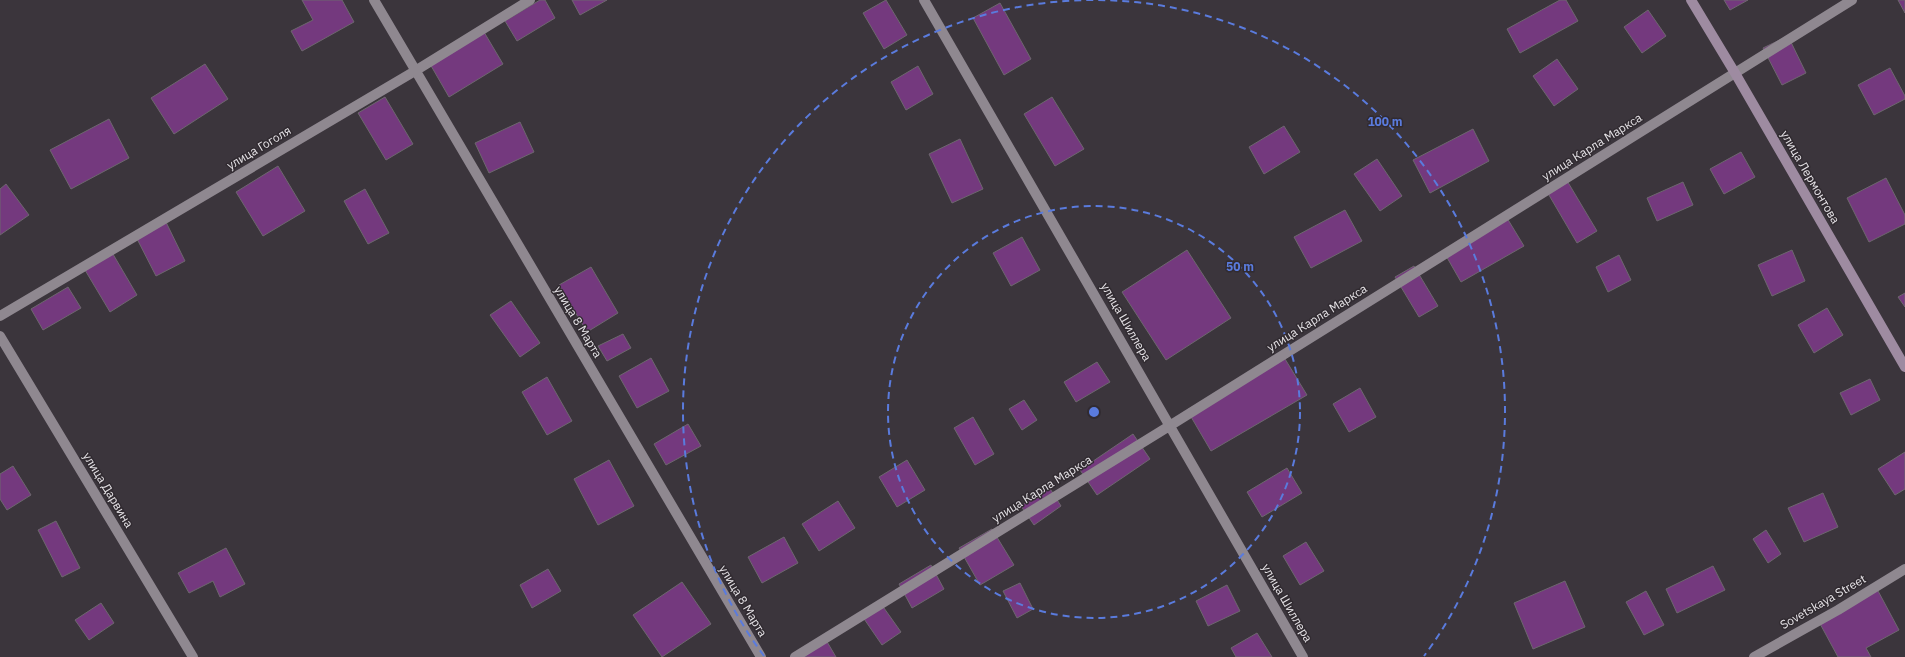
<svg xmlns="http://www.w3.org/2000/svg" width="1905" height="657" viewBox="0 0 1905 657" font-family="'IBM Plex Sans',sans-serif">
	<rect width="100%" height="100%" fill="#3b353c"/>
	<path fill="#74397e" stroke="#6d676e" d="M302,0H342L354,22L302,51L291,31L313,20Z
		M540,0H545L555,18L517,41L505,21Z
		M572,0H607L580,15Z
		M886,0L907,35L884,49L863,13Z
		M1560,0H1566L1578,21L1520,53L1507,29Z
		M1724,0H1748L1730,10Z
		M1898,0H1905V13Z
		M1000,3L1031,59L1004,75L973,18Z
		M1648,10L1666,36L1642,53L1624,27Z
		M484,32L503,64L449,97L430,64Z
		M1788,36L1806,73L1782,85L1763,48Z
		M1557,59L1578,89L1554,106L1533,76Z
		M205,64L228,99L174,134L151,98Z
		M918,66L933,94L906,110L891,82Z
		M1890,68L1905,96V99L1874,115L1858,85Z
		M385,97L413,144L386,160L358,113Z
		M1052,97L1084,149L1055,166L1024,114Z
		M109,119L129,158L71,189L50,150Z
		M520,122L534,152L489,173L475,143Z
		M1284,126L1300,152L1264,174L1249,147Z
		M1473,129L1489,161L1430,193L1413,160Z
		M960,139L983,189L952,203L929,154Z
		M1741,152L1755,177L1724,194L1710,169Z
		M1377,159L1402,196L1380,211L1354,174Z
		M278,166L305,211L263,236L236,192Z
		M1886,178L1905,215V224L1869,242L1847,198Z
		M1566,179L1597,231L1577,243L1546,190Z
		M1683,182L1693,205L1657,221L1647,198Z
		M6,184L29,215L0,235V189Z
		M365,189L389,233L368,244L344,201Z
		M1345,210L1362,241L1311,268L1294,237Z
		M164,218L185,261L156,276L134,233Z
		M1507,218L1524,246L1461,282L1445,254Z
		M1022,237L1040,270L1011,286L993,253Z
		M110,249L137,295L110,312L82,265Z
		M1187,250L1231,318L1166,360L1122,292Z
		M1792,250L1805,281L1772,296L1758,265Z
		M1619,255L1631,280L1608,292L1596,267Z
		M1414,266L1438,306L1419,317L1395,277Z
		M591,267L618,313L587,332L559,285Z
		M68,287L81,308L43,330L31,309Z
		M1905,293V307L1898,297Z
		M511,301L540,343L520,357L490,315Z
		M1827,308L1843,335L1814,353L1798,325Z
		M623,334L631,348L607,361L598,346Z
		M1282,354L1307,395L1211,451L1187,410Z
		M651,358L669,391L637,408L619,376Z
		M1097,362L1110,382L1076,402L1064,382Z
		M547,377L572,421L547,435L522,392Z
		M1870,379L1880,400L1851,415L1840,393Z
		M1360,388L1376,417L1349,432L1333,404Z
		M1024,400L1037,420L1022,430L1009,409Z
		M973,417L994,454L975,465L954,428Z
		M688,424L701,446L666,465L654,444Z
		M1133,434L1150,459L1097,495L1080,470Z
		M1905,452V489L1895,495L1878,469Z
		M609,460L634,506L598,525L574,479Z
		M907,460L925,490L897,507L879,477Z
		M13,466L31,495L7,510L0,499V474Z
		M1287,468L1302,493L1262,517L1247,492Z
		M1049,487L1061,506L1034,525L1021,506Z
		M1823,493L1838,527L1804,542L1788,508Z
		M838,501L855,528L819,551L802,524Z
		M56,521L80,568L62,577L38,530Z
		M992,529L1014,565L980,585L959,548Z
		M1766,530L1781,554L1768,563L1753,539Z
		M784,537L798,563L762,583L748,557Z
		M1306,542L1324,571L1300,585L1283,556Z
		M226,548L245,584L220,597L213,581L189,593L178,573Z
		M931,565L944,589L912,608L899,584Z
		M1713,566L1725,590L1677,613L1666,589Z
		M548,569L561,591L532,608L520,585Z
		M1565,581L1585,627L1533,649L1514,603Z
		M682,582L711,624L662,657L633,615Z
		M1020,583L1033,609L1017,618L1003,591Z
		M1227,585L1240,611L1208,626L1196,601Z
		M1877,589L1899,630L1866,648L1871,657H1838L1818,620Z
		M1646,591L1664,625L1644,635L1626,602Z
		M879,601L901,632L882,645L860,613Z
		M101,603L114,623L89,640L75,620Z
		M1257,633L1272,657H1236L1231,648Z
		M826,640L836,657H798Z"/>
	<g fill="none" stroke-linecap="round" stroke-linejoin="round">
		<path stroke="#8f8890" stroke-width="10" d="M374,0L761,657
			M924,0L1303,657
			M0,316L415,71L530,0
			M0,336L193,657
			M795,657L1171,425L1852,0
			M1754,657L1838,610L1905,569"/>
		<path stroke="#9e8ba1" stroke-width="10" d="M1691,0L1735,73L1905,367"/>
	</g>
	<g fill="none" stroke="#5a7bdd" stroke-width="2" stroke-dasharray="7 5">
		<circle cx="1094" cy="412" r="206"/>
		<path d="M764 656A411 411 0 1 1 1424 656"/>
	</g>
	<g text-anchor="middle" stroke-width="3" stroke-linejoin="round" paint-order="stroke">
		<g font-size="12" fill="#e7e4e8" stroke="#312b31">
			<text transform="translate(1592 147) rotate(-32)" y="4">улица Карла Маркса</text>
			<text transform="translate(259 148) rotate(-31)" y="4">улица Гоголя</text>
			<text transform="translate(1810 177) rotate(60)" y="4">улица Лермонтова</text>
			<text transform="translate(1317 318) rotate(-32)" y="4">улица Карла Маркса</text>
			<text transform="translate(578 322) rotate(59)" y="4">улица 8 Марта</text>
			<text transform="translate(1126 322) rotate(60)" y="4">улица Шиллера</text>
			<text transform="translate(1042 489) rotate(-32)" y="4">улица Карла Маркса</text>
			<text transform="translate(108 490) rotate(59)" y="4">улица Дарвина</text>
			<text transform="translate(743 601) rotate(59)" y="4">улица 8 Марта</text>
			<text transform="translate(1823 602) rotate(-30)" y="4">Sovetskaya Street</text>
			<text transform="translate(1287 603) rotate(60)" y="4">улица Шиллера</text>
		</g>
	</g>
	<circle cx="1094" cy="412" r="6" fill="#5a7bdd" stroke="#312b31" stroke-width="2"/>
	<g font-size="12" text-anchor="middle" font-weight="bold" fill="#5a7bdd" stroke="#312b31" stroke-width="3" stroke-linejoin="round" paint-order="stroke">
		<text x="1385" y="126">100 m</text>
		<text x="1240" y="271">50 m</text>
	</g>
</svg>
